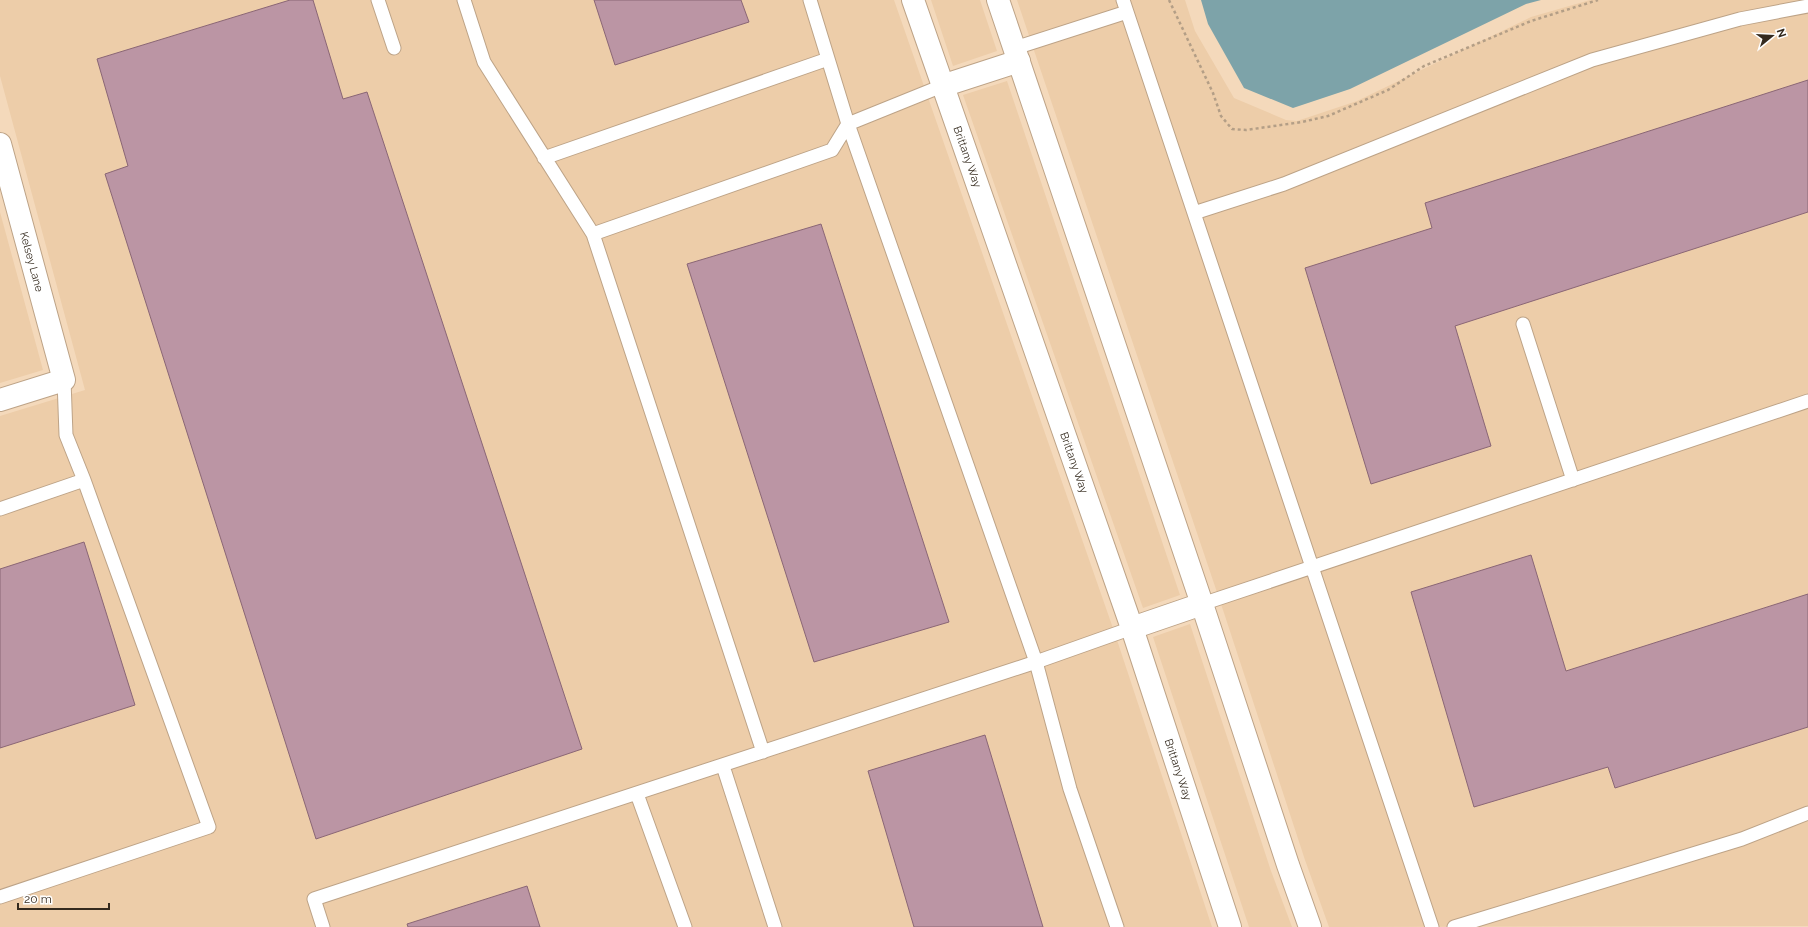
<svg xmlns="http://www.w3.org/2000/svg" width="1808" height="927" viewBox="0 0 1808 927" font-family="Raleway,sans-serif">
	<rect width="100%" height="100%" fill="#f4d9bb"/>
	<path fill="#edcda9" d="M0,0H894L1115,634L1212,927H0V416L85,390L0,76Z
		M931,0H980L997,51L953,66Z
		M1017,0H1185L1195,31L1234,98L1286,120L1297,121L1357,101L1531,17L1590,0H1808V926L1329,927L1305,860L1224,613Z
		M1007,81L1180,595L1143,608L963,95Z
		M0,212L43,370L0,383Z
		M1190,624L1271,871L1292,927H1249L1153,637Z"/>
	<path fill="#7da3a9" d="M1201,0H1541L1526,4L1350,89L1293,108L1244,88L1208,24Z"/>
	<path fill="#bb95a4" stroke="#8a6675" d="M290,0H313L343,99L367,92L582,749L316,839L105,174L128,166L97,59Z
		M594,0H741L749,22L615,65Z
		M1808,80V212L1455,326L1491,446L1371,484L1305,268L1432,228L1425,203Z
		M821,224L949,622L814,662L687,264Z
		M84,542L135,705L0,748V569Z
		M1531,555L1566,671L1808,594V727L1615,788L1608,767L1474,807L1411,592Z
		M985,735L1043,927H914L868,771Z
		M527,886L540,927H408L407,924Z"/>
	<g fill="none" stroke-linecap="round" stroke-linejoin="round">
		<defs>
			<path id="service" d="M378,0L394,48
				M464,0L484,62L593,234L763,752
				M1127,12L1432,927
				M1015,48L1127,12L1123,0
				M544,158L828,59
				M1194,213L1284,184L1592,60L1740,19L1808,6
				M593,234L832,150L848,124L810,0
				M1523,324L1573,480
				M64,380L66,435L84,480
				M0,509L84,480L209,827L0,897
				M1202,604L1808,401
				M723,766L775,927
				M637,794L685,927
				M323,927L314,899L1036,662L848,124L942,86
				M1117,927L1070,789L1036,662L1132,628
				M1454,927L1742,839L1808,813"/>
			<g id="minor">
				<path id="s1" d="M913,0L1132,628L1230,927"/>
				<path d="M998,0L1202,604L1288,865L1310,927"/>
				<path d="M942,86L1019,61"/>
				<path id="s2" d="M0,144L64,380L0,400"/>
				<path d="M1132,628L1202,604"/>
			</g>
		</defs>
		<use href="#service" stroke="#bda387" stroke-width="15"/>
		<use href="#minor" stroke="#bda387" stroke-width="24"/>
		<path stroke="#b39e86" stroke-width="2.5" stroke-dasharray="3 3" stroke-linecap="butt" d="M1169,0L1213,93L1221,116L1232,129L1246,130L1302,122L1328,116L1388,90L1424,66L1531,21L1598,0"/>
		<use href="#service" stroke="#fff" stroke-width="13"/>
		<use href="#minor" stroke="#fff" stroke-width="22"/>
	</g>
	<g text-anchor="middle" stroke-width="4" stroke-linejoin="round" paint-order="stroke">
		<g font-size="11" fill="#342a1e" stroke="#fff">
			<text dy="4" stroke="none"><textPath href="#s1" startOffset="166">Brittany Way</textPath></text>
			<text dy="4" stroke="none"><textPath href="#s2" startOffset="122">Kelsey Lane</textPath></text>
			<text dy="4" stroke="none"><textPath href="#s1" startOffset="490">Brittany Way</textPath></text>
			<text dy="4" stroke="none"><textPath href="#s1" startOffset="814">Brittany Way</textPath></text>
		</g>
	</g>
	<g transform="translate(1772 36) rotate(72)" stroke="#ffffff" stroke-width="3" paint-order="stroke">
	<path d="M0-3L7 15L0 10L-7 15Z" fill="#342a1e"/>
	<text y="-6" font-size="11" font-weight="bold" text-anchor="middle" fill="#342a1e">N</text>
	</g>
	<path d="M18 903v6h91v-6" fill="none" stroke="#342a1e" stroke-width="2"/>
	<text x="24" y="903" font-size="12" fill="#342a1e" stroke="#ffffff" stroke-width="3" paint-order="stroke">20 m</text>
</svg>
